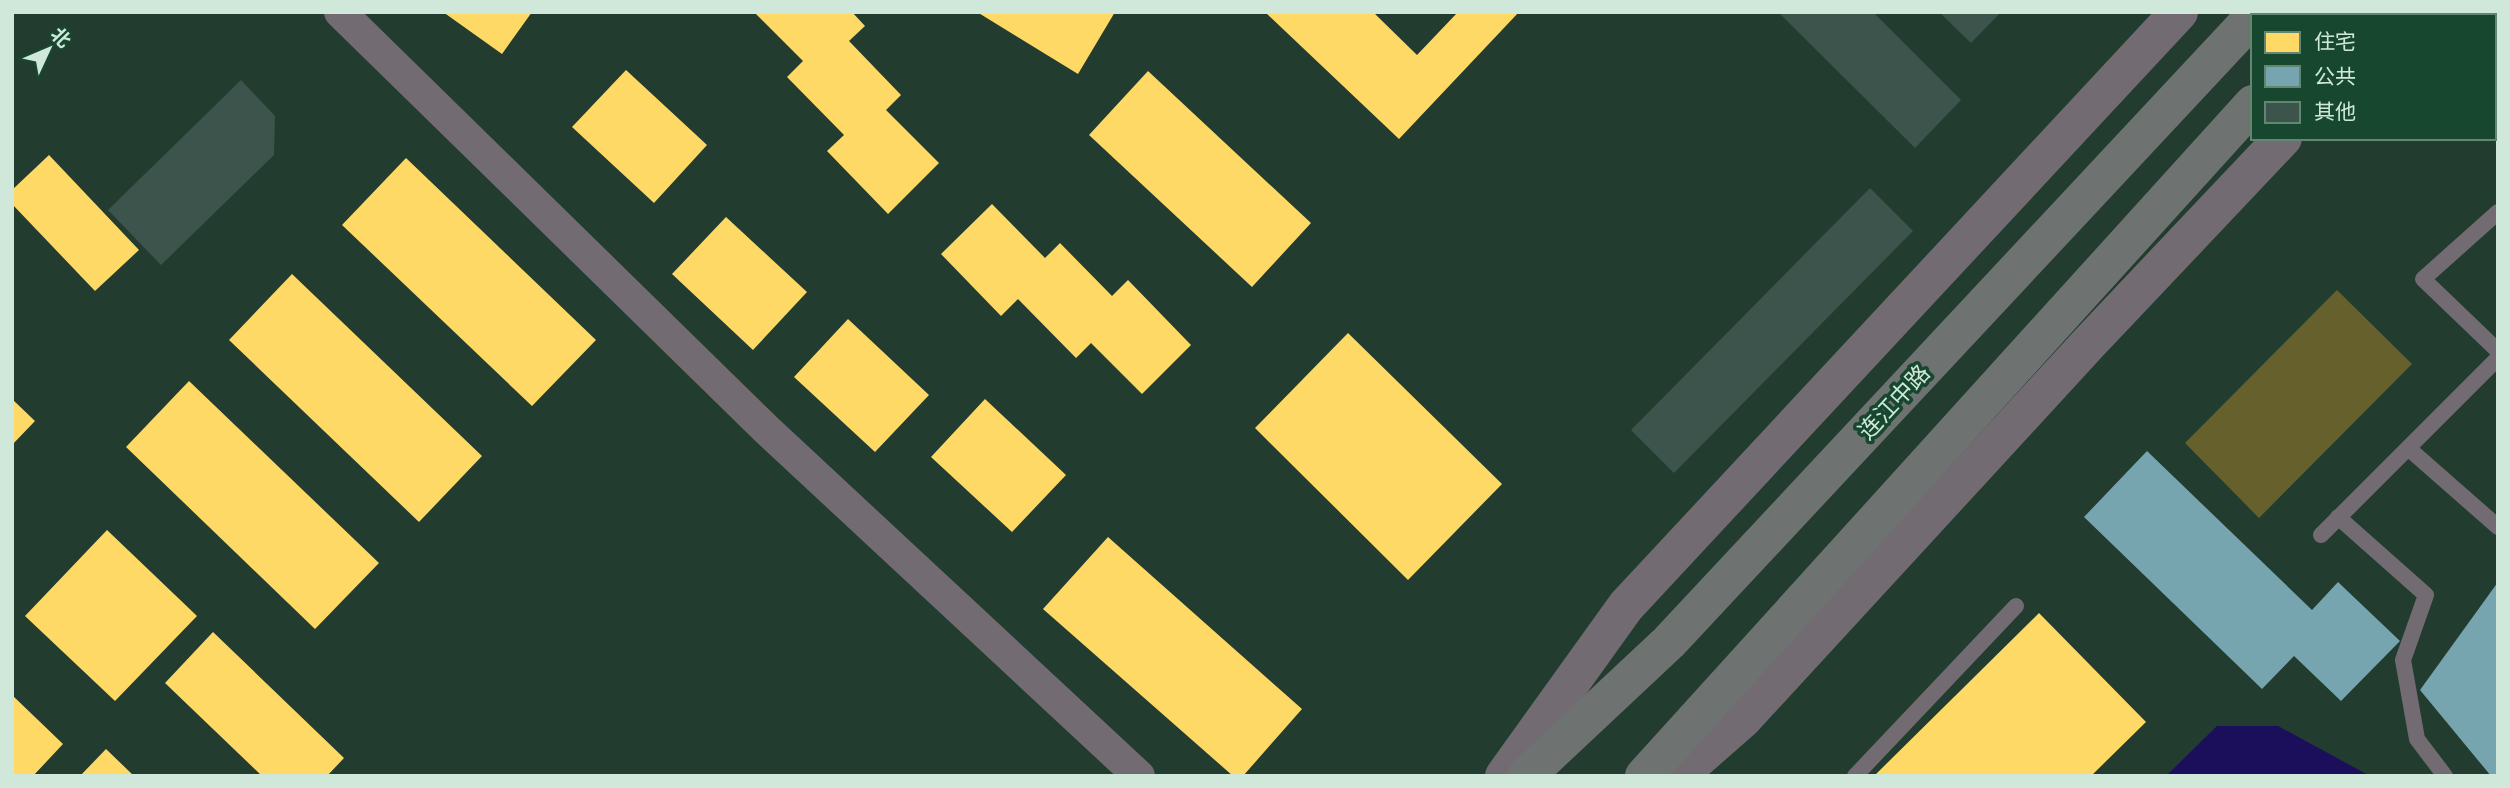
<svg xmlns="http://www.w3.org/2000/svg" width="2510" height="788" viewBox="0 0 2510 788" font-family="Lora,'Noto Sans SC',serif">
	<rect width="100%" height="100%" fill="#223c2f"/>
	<path fill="#66602c" d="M2337,290L2412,364L2259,518L2185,443Z"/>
	<path fill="#1b0f5c" d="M2217,726H2278L2370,776H2166Z"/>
	<path fill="#ffd966" d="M443,12H532L502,54Z
		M754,12H852L865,26L849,41L901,95L886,110L939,163L888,214L827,151L844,135L787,77L803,61Z
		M977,12H1115L1078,74Z
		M1265,12H1373L1417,55L1458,12H1519L1399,139Z
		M626,70L707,145L654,203L572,127Z
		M1148,71L1311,223L1252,287L1089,135Z
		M49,155L139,250L95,291L12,204V190Z
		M406,158L596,340L532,406L342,225Z
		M992,204L1045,258L1060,243L1112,296L1128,280L1191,345L1142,394L1091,343L1076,358L1018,299L1001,316L941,254Z
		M726,217L807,292L753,350L672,274Z
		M292,274L482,456L419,522L229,340Z
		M848,319L929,395L875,452L794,377Z
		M1348,333L1502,484L1408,580L1255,428Z
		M189,381L379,563L315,629L126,447Z
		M12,399L35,421L12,445Z
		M985,399L1066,475L1012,532L931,457Z
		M107,530L197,616L115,701L25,616Z
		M1108,537L1302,709L1243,776H1233L1043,609Z
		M2039,613L2146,722L2091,776H1874Z
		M213,632L344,758L327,776H262L165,683Z
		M12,695L63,744L33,776H12Z
		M106,749L134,776H80Z"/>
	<path fill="#76a5af" d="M2147,451L2312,610L2338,582L2400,641L2341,701L2294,656L2262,689L2084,517Z
		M2498,582V776H2491L2420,690Z"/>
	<path fill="#3c544c" d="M1778,12H1873L1961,100L1915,148Z
		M1939,12H2001L1971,43Z
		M241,80L275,116L274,155L161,265L108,210Z
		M1870,188L1913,231L1674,473L1631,430Z"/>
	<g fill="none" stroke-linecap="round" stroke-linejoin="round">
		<path stroke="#726b71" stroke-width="16" d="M2498,212L2423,279L2498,351
			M2408,448L2498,527
			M2338,517L2426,595L2403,660L2417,739L2445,776
			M2321,535L2498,358
			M1855,776L2016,606"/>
		<path stroke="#726b71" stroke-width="32" d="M340,12L767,430L1139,776"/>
		<path stroke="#726c72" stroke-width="38" d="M2400,16L2403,12
			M1504,776L1626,606L2179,12
			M1678,776L1743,719L2089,343L2283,138"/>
		<path stroke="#6e7271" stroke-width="38" d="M2334,16L2338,12
			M1526,776L1669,642L2253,17
			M1644,776L2253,104"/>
	</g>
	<g text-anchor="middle" stroke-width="7" stroke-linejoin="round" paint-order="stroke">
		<g font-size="23" fill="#d0e8d9" stroke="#17472f">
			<text transform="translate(1894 402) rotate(-47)" y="8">连江中路</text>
		</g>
	</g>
	<rect width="2510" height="788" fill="none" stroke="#d0e8d9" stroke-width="28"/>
	<rect x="2251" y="14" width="245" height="126" fill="#17472f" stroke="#618773" stroke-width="2"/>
	<rect x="2265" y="32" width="35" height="21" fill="#ffd966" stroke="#618773" stroke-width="2"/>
	<text x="2314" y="49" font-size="21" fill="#d0e8d9">住宅</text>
	<rect x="2265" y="66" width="35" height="21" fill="#76a5af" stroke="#618773" stroke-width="2"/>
	<text x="2314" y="84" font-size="21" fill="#d0e8d9">公共</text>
	<rect x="2265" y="102" width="35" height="21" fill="#3c544c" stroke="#618773" stroke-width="2"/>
	<text x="2314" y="119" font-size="21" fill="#d0e8d9">其他</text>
	<g transform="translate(49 49) rotate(46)" stroke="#17472f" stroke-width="5" paint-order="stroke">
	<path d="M0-5L12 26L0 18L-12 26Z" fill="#d0e8d9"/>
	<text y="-10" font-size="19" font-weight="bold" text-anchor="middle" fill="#d0e8d9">北</text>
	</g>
</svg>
